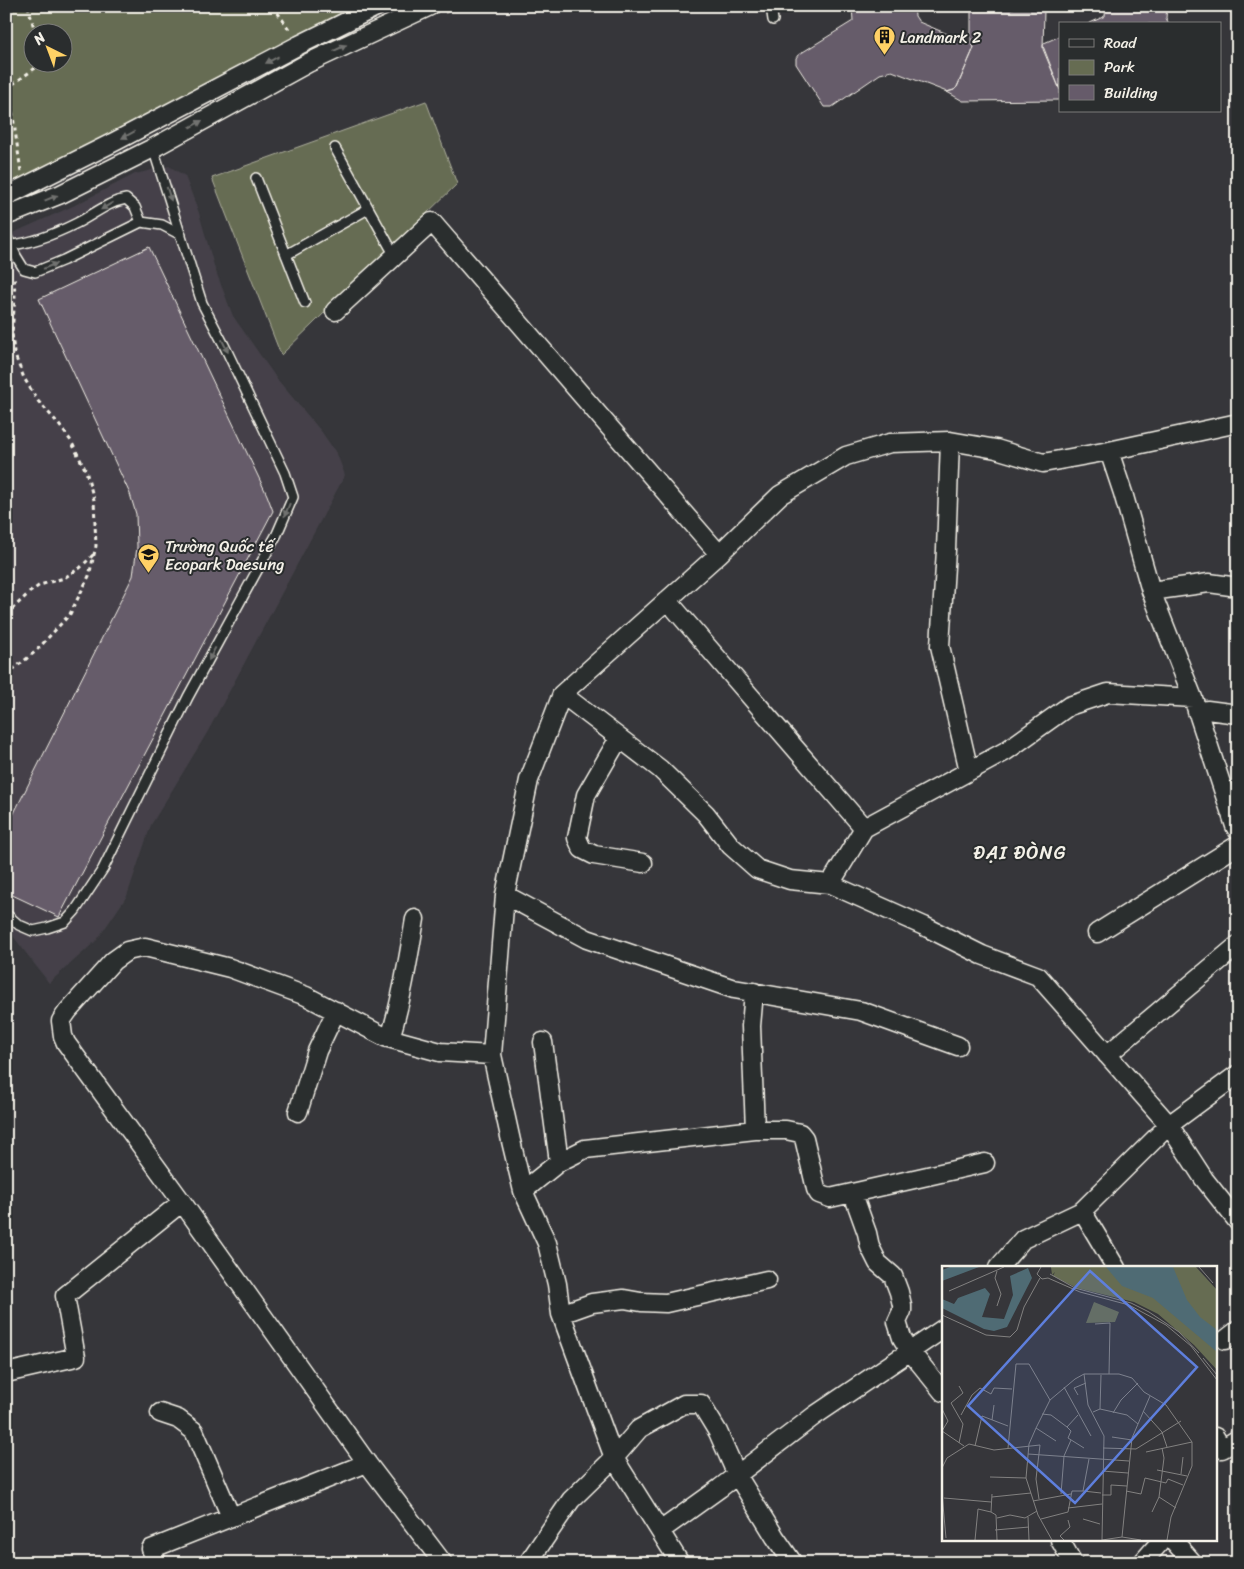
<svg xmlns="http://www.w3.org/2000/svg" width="1244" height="1569" viewBox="0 0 1244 1569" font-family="Sriracha,sans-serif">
	<rect width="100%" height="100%" fill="#36363a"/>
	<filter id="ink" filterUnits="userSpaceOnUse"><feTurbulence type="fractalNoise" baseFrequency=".02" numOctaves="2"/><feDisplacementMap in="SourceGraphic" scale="10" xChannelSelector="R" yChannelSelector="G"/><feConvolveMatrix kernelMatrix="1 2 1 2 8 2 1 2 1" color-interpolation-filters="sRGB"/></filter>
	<g filter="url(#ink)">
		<path fill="#444148" d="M169,166L185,176L199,213L215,269L233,316L277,379L321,431L337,454L345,475L207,733L151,825L127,896L97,940L49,983L6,927V236L73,206L135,174Z"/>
		<path fill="#666c52" stroke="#adae9d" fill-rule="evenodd" d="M6,6H353L202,90L6,189ZM32,32H62V62H32Z
			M426,101L457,184L281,355L212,178Z"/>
		<path fill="#665b6a" stroke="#f4f1e8" d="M852,6H914L915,16L919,22L971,44L974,47L973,50L957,87L954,90L947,92L892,71L880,74L832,107H824L796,64V58L798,55L853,21Z
			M1106,6H1167L1166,18L1169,24H1088L1105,16Z
			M971,10H1044L1043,49L1060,90V100L963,101L947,92L954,90L957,87L973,50L974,47L971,44Z
			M1060,36V90L1043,46L1044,43Z
			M149,247L267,495L273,511L59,917L6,892V829L133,576L137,547L136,514L130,494L39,299Z"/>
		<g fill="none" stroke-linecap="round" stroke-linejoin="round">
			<defs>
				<path id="service" d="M771,6L773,20
					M335,148L395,256
					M256,178L305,303
					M6,235L16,256L24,269L35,272L64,260L141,222L162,225L181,235
					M11,245C33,243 57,233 77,223C93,215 108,202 126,199L135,207L141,222
					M286,255L368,209
					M6,914L19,925L33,931L47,928L65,922L75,911L103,869L188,697L277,534L293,497L285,473L224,345L202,303L153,148"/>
				<path id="minor" d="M6,196L116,141L299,45L378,6
					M6,216L61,194L153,148L308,63L430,6
					M335,311L432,222L719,554
					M950,441L946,550L940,646L969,771
					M1109,451L1123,493L1151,591L1193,698L1235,826L1238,831
					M1151,591L1209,583L1238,587
					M668,601L864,828
					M562,694L660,769L706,814L731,846L757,869L790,880L830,884L924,926L982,955L1038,976L1169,1125L1204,1179L1238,1222
					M1197,712L1207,710L1238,714
					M619,738L586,795L577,838L582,849L594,855L643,863
					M830,884L864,828L1006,751L1069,706L1108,693L1193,698
					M505,895L587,939L734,989L861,1011L958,1046
					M1097,933L1238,845
					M754,992L751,1026L755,1130
					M390,1038C402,999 408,960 415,919
					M543,1042L559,1162
					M1107,1055L1238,945
					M298,1112L317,1051L336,1011
					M523,1191L559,1162L585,1149L755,1130H786L800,1133L804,1138L816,1189L819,1194L830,1198L985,1163
					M853,1194L867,1233L870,1247L878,1263L893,1276L899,1292L902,1305V1311L897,1322L902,1338L910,1351L943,1392
					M1082,1211L1116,1268
					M998,1268L1023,1239L1082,1211L1169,1125L1238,1074
					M561,1314L592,1303L624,1299L641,1302L666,1303L767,1280
					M1225,1340L1238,1330
					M6,1373L76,1357L65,1296L182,1202
					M160,1413L178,1419L194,1431L231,1517
					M1215,1437L1222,1449L1238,1439
					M660,1531L720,1488L814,1416L943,1329
					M1060,1540L1073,1563
					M1173,1540L1193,1563
					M157,1563L151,1549L367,1463
					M443,1563L367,1463L182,1202L66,1043L63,1036L61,1021L68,1011L113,961L127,951L145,947L230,968L306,996L385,1037L440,1052L492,1055
					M528,1563L571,1500L614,1458L639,1429L684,1404H701L718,1432L737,1475L775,1537L793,1563
					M680,1563L614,1458L561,1314L557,1284L547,1243L523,1191L511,1141L492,1055L505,895L529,780L562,694L719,554L780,495L846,456L890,443L950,441L996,449L1043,463L1109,451L1238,423
					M1142,1563L1162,1540"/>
			</defs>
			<use href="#service" stroke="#f4f1e8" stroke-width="12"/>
			<use href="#minor" stroke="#f4f1e8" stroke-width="21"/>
			<path stroke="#f4f1e8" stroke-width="3" stroke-dasharray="4 4" stroke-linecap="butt" d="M28,6L35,32
				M273,6L291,32
				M445,12L459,6
				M9,88L21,172
				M6,89L41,64V62
				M6,615L30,592L40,585L64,578L80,568L94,554
				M6,675L35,652L70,614L89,576L96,546L94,500L86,471L71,441L57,422L38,401L24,378L14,353L12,333L15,297L14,276"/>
			<use href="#service" stroke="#2a2d2e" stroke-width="9"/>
			<use href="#minor" stroke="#2a2d2e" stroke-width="18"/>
		</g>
		<defs><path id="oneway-solid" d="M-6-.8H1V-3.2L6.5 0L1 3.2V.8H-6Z" transform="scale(1.25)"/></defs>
		<g fill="#71726f">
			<use href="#oneway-solid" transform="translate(340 48) rotate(-25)"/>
			<use href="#oneway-solid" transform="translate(272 60) rotate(152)"/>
			<use href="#oneway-solid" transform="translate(196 124) rotate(-29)"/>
			<use href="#oneway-solid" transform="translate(128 135) rotate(152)"/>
			<use href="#oneway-solid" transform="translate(169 194) rotate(72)"/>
			<use href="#oneway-solid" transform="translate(51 198) rotate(-22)"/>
			<use href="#oneway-solid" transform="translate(107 206) rotate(149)"/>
			<use href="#oneway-solid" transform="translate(50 266) rotate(-22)"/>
			<use href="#oneway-solid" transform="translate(225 346) rotate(64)"/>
			<use href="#oneway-solid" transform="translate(287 510) rotate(113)"/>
			<use href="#oneway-solid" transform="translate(212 654) rotate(118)"/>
		</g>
	</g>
	<defs>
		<symbol id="building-pin" viewBox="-11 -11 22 30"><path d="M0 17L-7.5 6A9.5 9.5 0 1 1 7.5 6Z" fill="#ffd166" stroke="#2a2d2e"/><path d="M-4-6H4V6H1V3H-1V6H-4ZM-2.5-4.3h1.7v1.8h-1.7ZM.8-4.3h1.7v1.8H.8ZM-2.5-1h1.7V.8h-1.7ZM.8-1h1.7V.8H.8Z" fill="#111"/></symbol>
		<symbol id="school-pin" viewBox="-11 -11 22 30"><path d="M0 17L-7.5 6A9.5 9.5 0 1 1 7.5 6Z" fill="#ffd166" stroke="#2a2d2e"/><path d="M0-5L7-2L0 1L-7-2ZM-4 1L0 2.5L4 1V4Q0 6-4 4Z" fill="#111"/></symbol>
	</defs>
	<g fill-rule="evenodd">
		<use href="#building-pin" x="872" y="24" width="25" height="34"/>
		<use href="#school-pin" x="136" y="542" width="25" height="34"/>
	</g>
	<g text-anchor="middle" stroke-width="4" stroke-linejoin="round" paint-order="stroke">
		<g font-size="16" fill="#f4f1e8" stroke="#2a2d2e" text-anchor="start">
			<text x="900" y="43">Landmark 2</text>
			<text x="165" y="552">Trường Quốc tế<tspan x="165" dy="18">Ecopark Daesung</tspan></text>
		</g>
		<g font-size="19" letter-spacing="1" fill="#f4f1e8" stroke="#2a2d2e">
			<text x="1020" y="859">ĐẠI ĐÒNG</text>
		</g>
	</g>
	<g transform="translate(942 1266)">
		<rect width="275" height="275" fill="#36363a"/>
		<path d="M109,1H254L275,24V104L252,79L216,48L192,36L135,22L111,10L113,6L110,9ZM152,36L177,46L173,56L144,57Z" fill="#666c52"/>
		<path d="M8,1H37L0,15V4ZM164,1H231L245,34L258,51L275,64V86L211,32L180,20ZM86,2L90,12L65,61L52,65L42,63L0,42V33L12,38L16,32L43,22L48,28L40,51L62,53L71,29L68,10Z" fill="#4f6b74"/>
		<path fill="none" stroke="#828180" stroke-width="1" d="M99,1L95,8L100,13L106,12L138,26L187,39L224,59L249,80L275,114M257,1L271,17M55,5L53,12L59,28L55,40M108,8L133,22L189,37L207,46L237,66L257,87M7,25L62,1M0,49L44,69L68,71L75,64L82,41L98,12M153,58L168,57L167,108M261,92L275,109M142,108L146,139L162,170L160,274M17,120L21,127L9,137L21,158L17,177M122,121L149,170M136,129L132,122L144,117M0,143L6,155L0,165M158,143L159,109M201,145L220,166L225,181M151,146L158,143L185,149L196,158M171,147L179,134L196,117M100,148L109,149L125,161L129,165L126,172L142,182M19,149L30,129L38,122L49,128L52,122L70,123M50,154L52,139M125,161L136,149M94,162L114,175M0,165L22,180M170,171L190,174M33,180L40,150L66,160M66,182L74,98H87L108,134M161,182L194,183L239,155M204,186L250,176M86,188L187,195M147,193L141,225L159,227M0,202L5,192L27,178L52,184L98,179L94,213L97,233M215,204L245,210M160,205L186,207M239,208L241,191M48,211L84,212M184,225L199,228L203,212L224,217L226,213L241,219M0,228L4,272M50,228L49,246L54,249L55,274M119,228L122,190L129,174M160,229H169V219L185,220M50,231L89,227M217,231L234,242M2,232L49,236M91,235L129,228M126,242L160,238M210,246L217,231L222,192L220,182M86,251L87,274M55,252L68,249L83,252L95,245M99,253L126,246L130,225H141M141,253L158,258M53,264L87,261M180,271L190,172L208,130M33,274L36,243L49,246M110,274L96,249L84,212L87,178L94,162L108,134L133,113L142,108H177L190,112L202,126L224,139L250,176V200L229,251L225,274M122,274L118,270L128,261L126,254M160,274L180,271L199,274"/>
		<path fill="#5e7fdd" fill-opacity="0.15" stroke="#5e7fdd" stroke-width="2.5" d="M148,5L255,101L133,237L26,140Z"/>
		<rect width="275" height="275" fill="none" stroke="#f4f1e8" stroke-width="2.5"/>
	</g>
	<rect width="1244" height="1569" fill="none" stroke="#2a2d2e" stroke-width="25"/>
	<rect x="12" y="12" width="1219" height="1544" fill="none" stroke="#f4f1e8" stroke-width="2" filter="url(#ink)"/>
	<rect x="1059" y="22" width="162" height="90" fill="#2a2d2e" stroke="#7b7b78"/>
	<rect x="1069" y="39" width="25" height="8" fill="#2a2d2e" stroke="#7b7b78"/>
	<text x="1104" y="48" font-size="15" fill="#f4f1e8">Road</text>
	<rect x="1069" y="60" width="25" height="15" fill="#666c52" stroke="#7b7b78"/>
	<text x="1104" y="72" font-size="15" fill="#f4f1e8">Park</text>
	<rect x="1069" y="85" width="25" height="15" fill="#665b6a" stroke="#7b7b78"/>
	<text x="1104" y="98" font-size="15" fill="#f4f1e8">Building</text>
	<g transform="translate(48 48) rotate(318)"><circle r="24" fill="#2a2d2e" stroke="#7b7b78"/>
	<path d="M0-4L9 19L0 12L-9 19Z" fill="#ffd166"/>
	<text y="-8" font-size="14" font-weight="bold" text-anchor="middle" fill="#f4f1e8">N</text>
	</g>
</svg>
